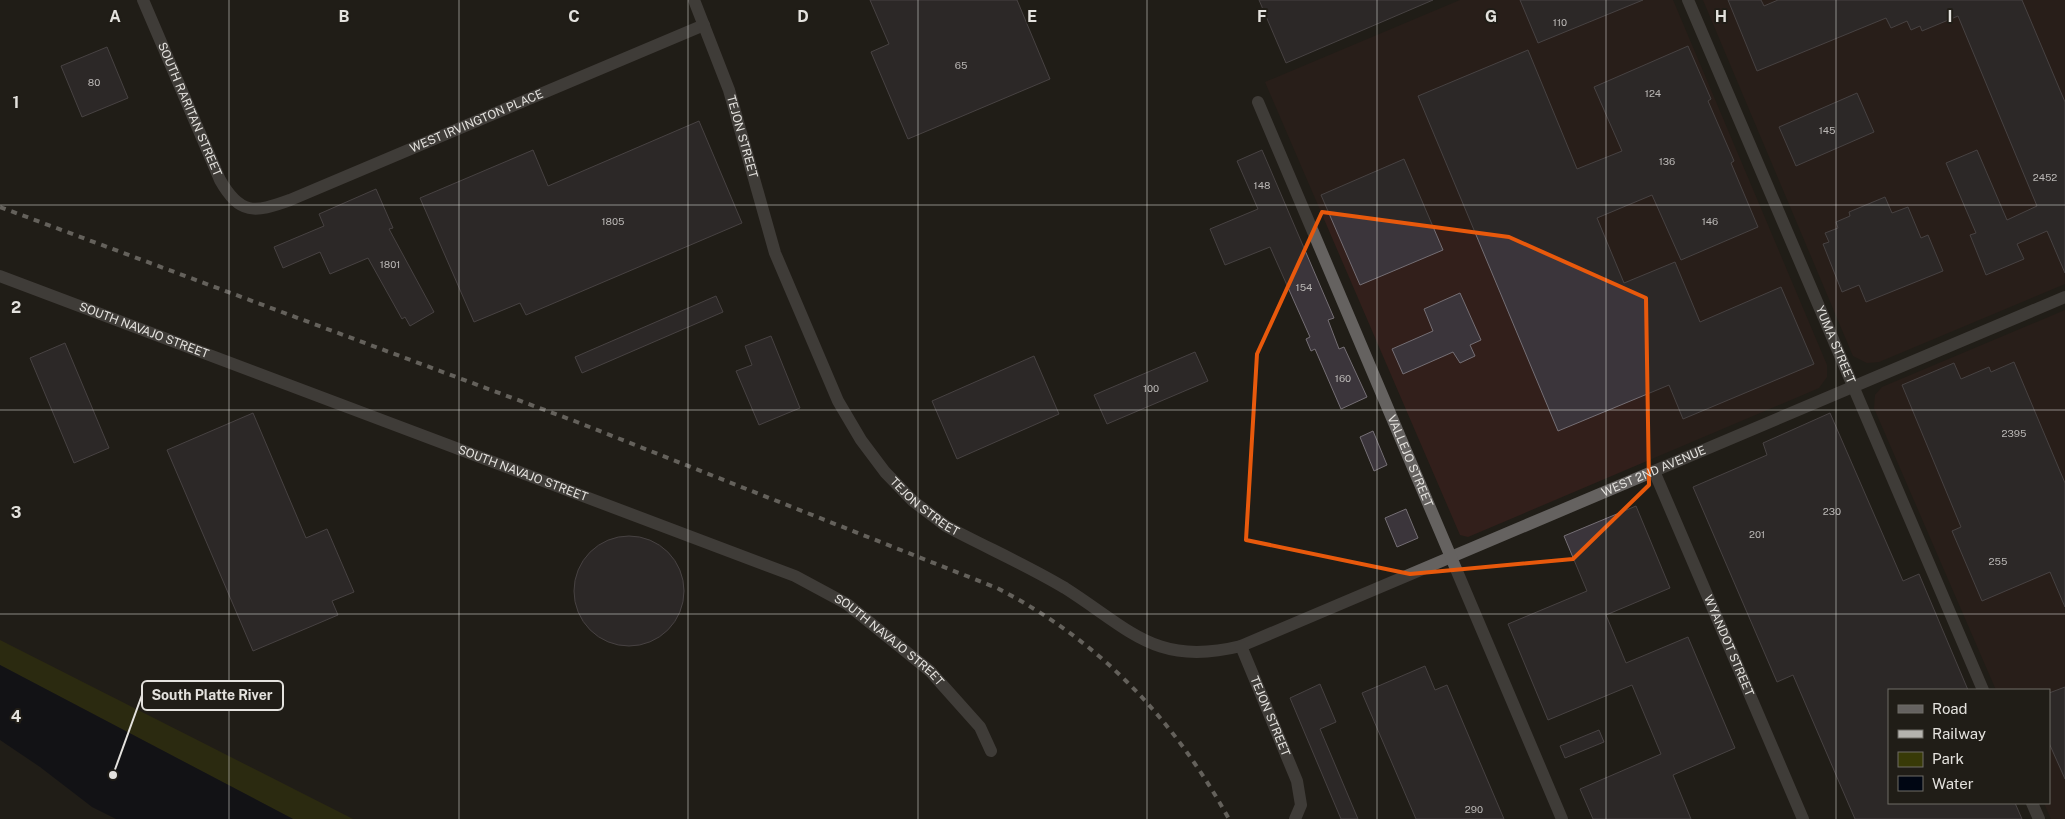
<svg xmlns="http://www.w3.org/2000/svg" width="2065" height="819" viewBox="0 0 2065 819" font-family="'Public Sans',sans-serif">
	<rect width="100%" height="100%" fill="#201d17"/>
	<path fill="#321f1b" d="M1460,0H1673L1827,365V377L1819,388L1468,537L1460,535L1265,82Z
		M1703,0H2065V284L1879,362L1867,363L1853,356Z
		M2065,310V819H2051L2044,803H2049V690H1996L1874,408L1875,395L1882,387Z"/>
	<path fill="#383a07" d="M0,640L353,819H293L0,665Z"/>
	<path fill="#000613" d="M0,665L293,819H116L92,807L40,767L0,740Z"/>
	<path fill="#3b353b" stroke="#756f75" d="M870,0H1017L1050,79L908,139L871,52L889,44Z
		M1259,0H1433L1286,63Z
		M1520,0H1643L1538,43Z
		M1728,0H1761L1764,6L1778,0H2022L2065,102V273L2047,231L2017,244L2024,259L1986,275L1970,235L1976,233L1946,163L1977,150L2007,220L2037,206L1958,16L1922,31L1920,26L1911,30L1907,21L1891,28L1886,18L1757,71Z
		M1688,46L1711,99L1708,101L1734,161L1731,163L1758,227L1681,260L1652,195L1597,218L1624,283L1675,262L1700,322L1781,287L1814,364L1683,419L1669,385L1558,431L1418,96L1528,50L1577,169L1622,151L1594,87Z
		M107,47L128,98L82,117L61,66Z
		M1857,93L1874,132L1796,166L1779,127Z
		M699,121L742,223L526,315L520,303L474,322L420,198L533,150L548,186Z
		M1262,150L1334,318L1328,320L1339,349L1344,347L1367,397L1341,409L1315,349L1311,351L1306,339L1310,337L1270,247L1225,265L1210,229L1258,209L1237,161Z
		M1404,159L1443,250L1360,285L1321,195Z
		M376,189L393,228L389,229L434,312L410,326L405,317L402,319L368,258L330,274L320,252L283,268L274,247L324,226L319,214Z
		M1885,197L1892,213L1908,207L1921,238L1928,235L1943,271L1866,302L1859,285L1842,292L1823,244L1829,242L1825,233L1838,228L1836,222L1850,216L1849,212Z
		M1460,293L1481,340L1470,345L1475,356L1460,363L1453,352L1403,374L1392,349L1433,331L1424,309Z
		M716,296L723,312L582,373L575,357Z
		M771,336L800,408L759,425L736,371L752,365L745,346Z
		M65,343L109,448L74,463L30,358Z
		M1195,352L1208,381L1107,424L1094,395Z
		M1034,356L1059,414L957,459L932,401Z
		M2014,362L2065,483V607L2050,572L1982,601L1952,531L1961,527L1902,385L1954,363L1961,379L1989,367L1991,372Z
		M253,413L306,538L327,529L354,592L332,601L338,615L253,651L167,450Z
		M1830,413L1903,581L1919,574L1968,690H1889V803H2015L2022,819H1855L1793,675L1777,682L1693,487L1767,455L1763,443Z
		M1373,431L1387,465L1374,471L1360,437Z
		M1636,506L1670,588L1606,615L1626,663L1688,637L1735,748L1673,775L1691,819H1593L1580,789L1661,754L1632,685L1548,720L1508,624L1587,591L1564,536Z
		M1406,509L1418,538L1397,547L1385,518Z
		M574 591a55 55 0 1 1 110 0a55 55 0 1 1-110 0Z
		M1425,666L1435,690L1447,685L1504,819H1416L1362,693Z
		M1320,684L1336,722L1320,729L1358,819H1341L1290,698Z
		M2065,687V779L2049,743V693Z
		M1599,730L1604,742L1565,758L1560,746Z"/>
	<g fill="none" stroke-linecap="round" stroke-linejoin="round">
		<g stroke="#656260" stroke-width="12">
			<path id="s1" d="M143,0L220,180C240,215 254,213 290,200L704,25"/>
			<path id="s2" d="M694,0L729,90L775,253L838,401L861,440L885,472L913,501L946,526C985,547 1027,565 1065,588C1131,630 1156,667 1241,646L2065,297"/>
			<path id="s3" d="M1688,0L1983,690"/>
			<path id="s4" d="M1258,102L1562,819"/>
			<path id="s5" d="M0,276L795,576L847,604L930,671L980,727L991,751"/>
			<path id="s6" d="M1654,471L1803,819"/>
			<path id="s7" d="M1241,646L1297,781L1301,805L1295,819"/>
			<path d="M2032,803L2039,819"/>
		</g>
		<path stroke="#b5b3ae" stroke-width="4" stroke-dasharray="6 6" stroke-linecap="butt" d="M0,207L577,422L997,588C1100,641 1173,718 1229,819"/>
	</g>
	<path d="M0 0H2065V819H0ZM1322,212L1509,237L1646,298L1649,485L1573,559L1410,574L1246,540L1257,354Z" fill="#201d17" fill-opacity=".55" fill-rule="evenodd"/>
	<path fill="none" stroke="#e8590c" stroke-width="4" stroke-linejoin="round" d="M1322,212L1509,237L1646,298L1649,485L1573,559L1410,574L1246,540L1257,354Z"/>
	<path fill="none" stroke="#e4e2de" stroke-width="1" stroke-opacity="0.55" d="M229,0V819M459,0V819M688,0V819M918,0V819M1147,0V819M1377,0V819M1606,0V819M1836,0V819M0,205H2065M0,410H2065M0,614H2065"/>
	<g text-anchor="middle" stroke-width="4" stroke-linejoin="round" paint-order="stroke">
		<g font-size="10" fill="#bab7b5">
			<text x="1560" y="26">110</text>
			<text x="961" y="69">65</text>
			<text x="94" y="86">80</text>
			<text x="1653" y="97">124</text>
			<text x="1827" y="134">145</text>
			<text x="1667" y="165">136</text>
			<text x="2045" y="181">2452</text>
			<text x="1262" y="189">148</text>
			<text x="613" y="225">1805</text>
			<text x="1710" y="225">146</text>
			<text x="390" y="268">1801</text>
			<text x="1304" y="291">154</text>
			<text x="1343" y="382">160</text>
			<text x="1151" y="392">100</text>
			<text x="2014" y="437">2395</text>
			<text x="1832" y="515">230</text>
			<text x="1757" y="538">201</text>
			<text x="1998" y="565">255</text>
			<text x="1474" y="813">290</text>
		</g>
		<g font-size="12" fill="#e4e2de" stroke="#201d17">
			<text dy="4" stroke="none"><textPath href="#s1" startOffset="119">SOUTH RARITAN STREET</textPath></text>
			<text dy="4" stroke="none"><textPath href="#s1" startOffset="482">WEST IRVINGTON PLACE</textPath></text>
			<text dy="4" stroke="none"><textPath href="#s2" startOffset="145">TEJON STREET</textPath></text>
			<text dy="4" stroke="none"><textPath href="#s5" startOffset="154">SOUTH NAVAJO STREET</textPath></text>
			<text dy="4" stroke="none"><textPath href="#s3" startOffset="375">YUMA STREET</textPath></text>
			<text dy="4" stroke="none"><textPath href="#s4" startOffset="390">VALLEJO STREET</textPath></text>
			<text dy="4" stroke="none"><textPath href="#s2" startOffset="1370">WEST 2ND AVENUE</textPath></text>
			<text dy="4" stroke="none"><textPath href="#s5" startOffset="559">SOUTH NAVAJO STREET</textPath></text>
			<text dy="4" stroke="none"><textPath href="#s2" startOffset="565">TEJON STREET</textPath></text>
			<text dy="4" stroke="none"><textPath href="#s5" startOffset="964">SOUTH NAVAJO STREET</textPath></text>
			<text dy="4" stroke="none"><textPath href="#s6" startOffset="190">WYANDOT STREET</textPath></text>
			<text dy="4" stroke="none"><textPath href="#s7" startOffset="76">TEJON STREET</textPath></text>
		</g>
	</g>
	<g font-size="16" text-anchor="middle" font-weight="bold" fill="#e4e2de" stroke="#201d17" stroke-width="4" stroke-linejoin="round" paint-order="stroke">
		<text x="115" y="22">A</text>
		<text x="344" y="22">B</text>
		<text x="574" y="22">C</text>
		<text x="803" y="22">D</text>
		<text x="1032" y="22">E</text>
		<text x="1262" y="22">F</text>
		<text x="1491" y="22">G</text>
		<text x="1721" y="22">H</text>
		<text x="1950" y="22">I</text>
		<text x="16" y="108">1</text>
		<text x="16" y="313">2</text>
		<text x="16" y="518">3</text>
		<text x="16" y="722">4</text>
	</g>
	<path fill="none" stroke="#e4e2de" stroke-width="2" d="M113 775L142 695"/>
	<circle fill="#e4e2de" stroke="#201d17" stroke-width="2" cx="113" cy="775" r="5"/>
	<rect fill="#201d17" stroke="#e4e2de" stroke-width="2" x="142" y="681" width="141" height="29" rx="5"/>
	<g font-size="14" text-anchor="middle" font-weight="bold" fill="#e4e2de">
		<text x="212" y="700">South Platte River</text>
	</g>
	<rect x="1888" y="689" width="162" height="115" fill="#201d17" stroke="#6e6c67"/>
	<rect x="1898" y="705" width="25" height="8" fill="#656260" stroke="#6e6c67"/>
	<text x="1932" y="714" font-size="15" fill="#e4e2de">Road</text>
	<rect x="1898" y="730" width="25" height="8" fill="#b5b3ae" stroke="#6e6c67"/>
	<text x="1932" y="739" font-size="15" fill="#e4e2de">Railway</text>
	<rect x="1898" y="752" width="25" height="15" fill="#383a07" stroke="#6e6c67"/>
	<text x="1932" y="764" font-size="15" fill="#e4e2de">Park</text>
	<rect x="1898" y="776" width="25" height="15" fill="#000613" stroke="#6e6c67"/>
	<text x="1932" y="789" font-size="15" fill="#e4e2de">Water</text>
</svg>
